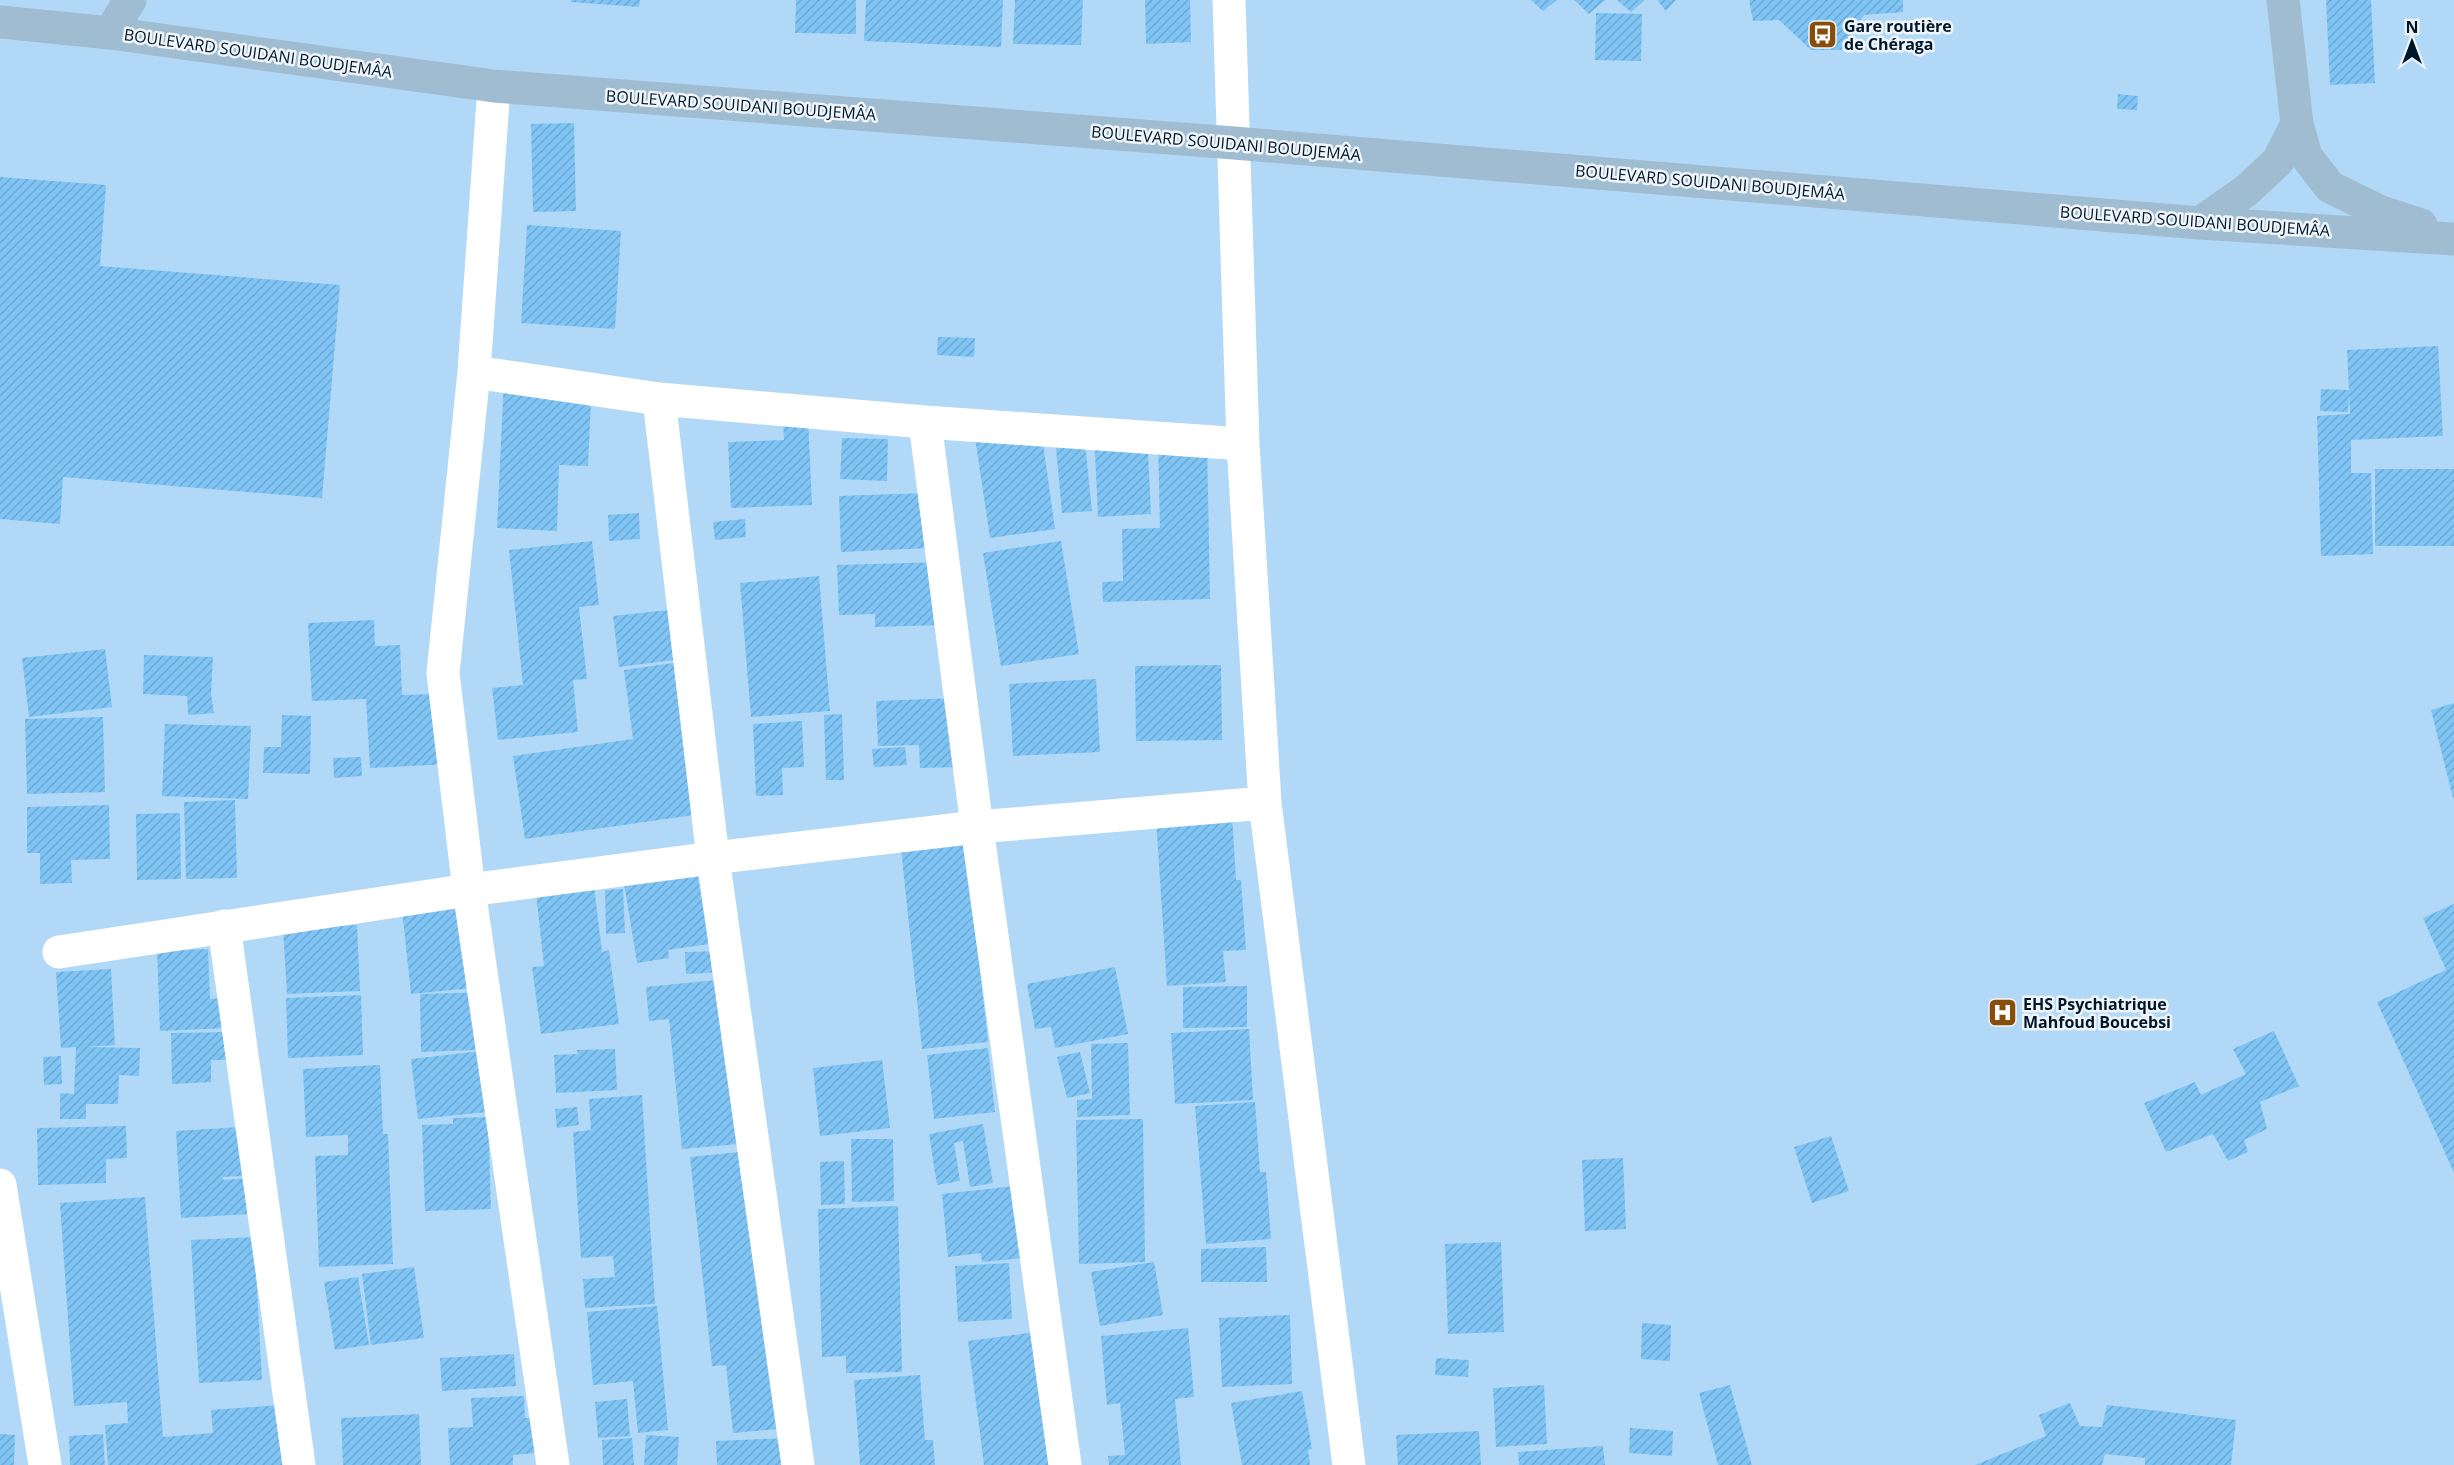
<svg xmlns="http://www.w3.org/2000/svg" width="2454" height="1465" viewBox="0 0 2454 1465" font-family="'Open Sans',sans-serif">
	<defs>
		<pattern id="building-hatch" width="6" height="6" patternUnits="userSpaceOnUse" patternTransform="scale(1.5)"><rect width="6" height="6" fill="#7fc4f4"/><path d="M-1 1l2-2M0 6l6-6M5 7l2-2" fill="none" stroke="#6ca8d1"/></pattern>
	</defs>
	<rect width="100%" height="100%" fill="#b1d9f7"/>
	<path fill="url(#building-hatch)" d="M571,0H640L639,7L571,2Z
		M796,0H856V34L795,33Z
		M866,0H1003L1001,47L864,41Z
		M1015,0H1083L1081,45L1013,44Z
		M1145,0H1190L1191,42L1146,44Z
		M1531,0H1557L1543,11Z
		M1574,0H1605L1589,14Z
		M1617,0H1645L1631,12Z
		M1657,0H1676L1666,11Z
		M1749,0H1903V12L1864,15L1841,50H1811L1779,20L1753,21Z
		M2326,0H2371L2375,83L2330,85Z
		M1596,13L1642,14L1641,61L1595,60Z
		M2118,94L2138,96L2137,110L2117,109Z
		M574,123L576,211L533,212L531,124Z
		M0,177L106,185L100,266L340,285L322,498L63,477L60,524L0,519Z
		M527,225L621,231L615,329L521,323Z
		M938,337L975,338L974,357L937,355Z
		M2438,346L2443,436L2351,440V473H2371L2373,554L2321,556L2317,416L2350,414L2349,393L2348,412L2320,411L2321,389L2349,390L2347,350Z
		M504,378L592,380L588,466L559,465L557,531L497,528Z
		M808,418L812,505L731,508L728,442L784,440L783,420Z
		M1040,422L1055,529L990,538L974,431Z
		M1083,424L1092,511L1062,513L1054,427Z
		M1094,431L1148,453L1151,514L1098,517Z
		M842,438L888,439L887,481L840,479Z
		M1207,439L1210,599L1103,602L1102,582L1123,581L1122,529L1160,528L1158,440Z
		M2375,469H2454V546H2375Z
		M927,493L929,548L841,552L839,496Z
		M639,513L640,539L609,541L608,515Z
		M745,519L746,537L715,540L713,522Z
		M592,541L599,605L579,607L587,679L573,680L578,732L498,740L492,688L523,685L509,550Z
		M1061,541L1079,654L1001,666L983,553Z
		M942,562L943,625L875,627V614L839,615L837,565Z
		M819,576L830,711L751,717L740,583Z
		M668,610L674,660L619,667L613,616Z
		M374,620L375,646L400,645L402,695L433,694L451,764L370,768L366,699L312,701L308,623Z
		M105,649L112,707L29,717L22,658Z
		M144,655L213,657L211,694L214,713L188,715L187,696L143,694Z
		M687,661L708,813L525,839L513,756L633,739L624,670Z
		M1221,665L1222,740L1136,741L1135,666Z
		M1096,679L1100,752L1013,756L1009,684Z
		M958,698L960,767L920,768L919,745L878,746L876,701Z
		M2454,703V798H2453L2431,710Z
		M842,714L844,780H826L824,715Z
		M282,715L311,716L310,774L263,773L264,747H281Z
		M103,717L105,792L27,794L25,719Z
		M802,721L804,767L782,768L783,795L756,796L753,724Z
		M165,724L251,726L248,799L162,796Z
		M905,747L907,765L874,767L872,749Z
		M361,757L362,776L334,778L333,758Z
		M1231,799L1236,880H1241L1246,950L1223,951L1226,982L1167,986L1155,804Z
		M235,800L237,878L186,879L184,802Z
		M109,805L110,859L71,860L72,883L40,884V853H27V807Z
		M180,813L181,879L137,880L136,814Z
		M965,832L988,1042L922,1049L900,839Z
		M697,871L709,944L668,950L669,958L637,963L624,883Z
		M594,886L602,952L609,950L619,1024L541,1034L532,967L544,966L536,893Z
		M623,889L625,933L606,934L605,890Z
		M474,902L483,987L411,994L402,910Z
		M2454,904V1173L2377,1002L2446,970L2423,918Z
		M357,925L360,991L287,994L283,929Z
		M208,949L210,999L229,998L230,1028L160,1031L157,951Z
		M721,951L722,972L686,974L685,952Z
		M1115,967L1128,1034L1055,1048L1051,1027L1035,1029L1027,984Z
		M111,969L115,1045L85,1047L140,1048L139,1076L119,1075L118,1104H86V1119H60V1093L74,1094L76,1047L61,1048L56,972Z
		M717,980L750,1143L682,1149L669,1019L649,1021L646,987Z
		M1247,986V1027L1183,1028V987Z
		M496,992L498,1049L421,1052L420,994Z
		M361,995L363,1055L288,1058L286,998Z
		M1249,1029L1253,1100L1175,1104L1171,1033Z
		M2274,1031L2299,1086L2260,1102L2267,1129L2244,1140L2248,1152L2228,1161L2213,1134L2166,1152L2144,1103L2195,1082L2201,1095L2246,1074L2233,1049Z
		M229,1032L230,1060H211V1082L172,1084L171,1033Z
		M1128,1043L1130,1115L1077,1117V1100L1092,1099L1091,1044Z
		M988,1048L995,1112L934,1119L927,1055Z
		M615,1049L617,1090L556,1093L554,1055L578,1054L577,1050Z
		M481,1051L487,1112L418,1119L411,1059Z
		M1080,1052L1090,1093L1067,1098L1057,1057Z
		M61,1056L62,1084L44,1085L43,1057Z
		M882,1060L890,1128L820,1136L813,1068Z
		M380,1065L383,1134H388L393,1264L319,1267L315,1156L348,1155V1135L306,1137L303,1069Z
		M642,1095L655,1304L585,1308L583,1279L615,1277L613,1256L581,1258L573,1132L591,1130L589,1099Z
		M1255,1102L1260,1172H1266L1271,1239L1206,1244L1195,1106Z
		M577,1107L579,1125L557,1128L555,1109Z
		M488,1117L491,1209L425,1211L422,1125L453,1124V1118Z
		M1143,1119L1145,1262L1079,1264L1076,1120Z
		M983,1124L993,1183L970,1187L963,1141L954,1143L960,1181L937,1185L929,1134Z
		M126,1126L127,1158L106,1159V1183L38,1185L37,1128Z
		M240,1127L242,1176L223,1177V1180L248,1178L250,1214L181,1218L176,1131Z
		M1831,1136L1849,1191L1812,1203L1794,1147Z
		M851,1139H893L894,1201L852,1202Z
		M760,1150L789,1428L733,1433L726,1365L712,1366L690,1157Z
		M1623,1158L1626,1229L1585,1231L1582,1160Z
		M844,1161L845,1204L821,1205L820,1162Z
		M1015,1186L1022,1258L982,1262L981,1253L948,1257L942,1194Z
		M145,1197L163,1437L213,1433L211,1410L280,1405L285,1465H108L105,1425L128,1423L127,1402L74,1406L60,1203Z
		M898,1206L902,1372L846,1373V1356L822,1357L818,1209Z
		M254,1237L262,1380L199,1383L191,1240Z
		M1501,1242L1504,1332L1448,1334L1445,1244Z
		M1266,1247L1267,1282H1201V1249Z
		M1154,1262L1163,1315L1100,1326L1091,1272Z
		M1009,1263L1012,1319L958,1322L955,1266Z
		M414,1267L424,1338L371,1345L362,1274Z
		M358,1277L369,1345L335,1350L324,1282Z
		M657,1306L668,1430L638,1433L633,1381L593,1385L587,1312Z
		M1290,1315L1292,1384L1222,1387L1219,1318Z
		M1642,1323L1671,1325L1670,1361L1641,1359Z
		M1188,1328L1194,1397L1175,1399L1181,1465H1109L1108,1456L1125,1455L1120,1403L1107,1405L1101,1336Z
		M1036,1332L1051,1465H984L968,1341Z
		M514,1354L516,1386L442,1391L440,1358Z
		M1436,1358L1469,1360L1468,1377L1435,1375Z
		M920,1375L925,1440H933L935,1465H860L854,1380Z
		M1544,1385L1547,1444L1496,1447L1493,1388Z
		M1730,1385L1752,1465H1718L1699,1393Z
		M1302,1391L1312,1449L1308,1450L1310,1465H1242L1231,1403Z
		M524,1396L525,1418H533L535,1453L513,1455V1465H450L448,1428L473,1427L471,1398Z
		M627,1399L630,1436L598,1438L595,1402Z
		M2070,1403L2080,1426L2102,1427L2107,1405L2236,1420L2231,1465H2145V1458L2105,1454L2102,1465H1975L2046,1436L2039,1415Z
		M419,1414L421,1465H343L341,1418Z
		M1630,1428L1673,1431L1672,1456L1629,1453Z
		M1479,1431L1481,1465H1398L1396,1435Z
		M0,1434L15,1435L14,1465H0Z
		M103,1434L105,1465H70L69,1436Z
		M646,1435L679,1437L677,1465H644Z
		M632,1438L634,1465H603L602,1440Z
		M789,1438L790,1465H717L716,1441Z
		M1603,1446L1605,1465H1519L1518,1452Z"/>
	<g fill="none" stroke-linecap="round" stroke-linejoin="round">
		<path stroke="#fff" stroke-width="33" d="M1229,0L1243,444L1265,803L1349,1465
			M494,86L474,372L443,673L469,890L553,1465
			M474,372L659,399L925,422L1243,444
			M659,399L713,858L798,1465
			M925,422L977,827L1065,1465
			M224,926L299,1465
			M59,952L469,890L713,858L977,827L1265,803
			M0,1185L45,1465"/>
		<path stroke="#9fbcd0" stroke-width="33" d="M2283,0L2297,124L2306,156L2330,187L2381,212L2421,225
			M0,22L110,33L494,86L1234,143L2200,223L2454,239
			M110,33L130,0
			M2200,223L2247,190L2278,161L2297,124"/>
	</g>
	<defs>
		<symbol id="bus-square" viewBox="-11 -11 22 22"><rect x="-9" y="-9" width="18" height="18" rx="4" fill="#894d0a" stroke="#eff5fa"/><path d="M-5-6H5V4H4V6H2V4H-2V6H-4V4H-5ZM-3.5-4V0h7V-4ZM-3.5 1.2v1.5H-2V1.2ZM2 1.2v1.5H3.5V1.2Z" fill="#fff"/></symbol>
		<symbol id="hospital-square" viewBox="-11 -11 22 22"><rect x="-9" y="-9" width="18" height="18" rx="4" fill="#894d0a" stroke="#eff5fa"/><path d="M-5-5h3v3.5h4V-5h3V5h-3V1.5h-4V5h-3Z" fill="#fff"/></symbol>
	</defs>
	<g fill-rule="evenodd">
		<use href="#bus-square" x="1806" y="18" width="33" height="33"/>
		<use href="#hospital-square" x="1986" y="996" width="33" height="33"/>
	</g>
	<g text-anchor="middle" stroke-width="5" stroke-linejoin="round" paint-order="stroke">
		<g font-size="16" font-weight="bold" fill="#001729" stroke="#eff5fa" text-anchor="start">
			<text x="1844" y="32">Gare routière<tspan x="1844" dy="18">de Chéraga</tspan></text>
			<text x="2023" y="1010">EHS Psychiatrique<tspan x="2023" dy="18">Mahfoud Boucebsi</tspan></text>
		</g>
		<g font-size="16" fill="#001729" stroke="#eff5fa">
			<text transform="translate(258 53) rotate(8)" y="6">BOULEVARD SOUIDANI BOUDJEMÂA</text>
			<text transform="translate(741 105) rotate(4)" y="6">BOULEVARD SOUIDANI BOUDJEMÂA</text>
			<text transform="translate(1226 143) rotate(5)" y="6">BOULEVARD SOUIDANI BOUDJEMÂA</text>
			<text transform="translate(1710 182) rotate(5)" y="6">BOULEVARD SOUIDANI BOUDJEMÂA</text>
			<text transform="translate(2195 221) rotate(4)" y="6">BOULEVARD SOUIDANI BOUDJEMÂA</text>
		</g>
	</g>
	<g transform="translate(2412 42)" stroke="#eff5fa" stroke-width="4.5" paint-order="stroke">
	<path d="M0-4.5L10 22L0 15L-10 22Z" fill="#001729"/>
	<text y="-9" font-size="16" font-weight="bold" text-anchor="middle" fill="#001729">N</text>
	</g>
</svg>
